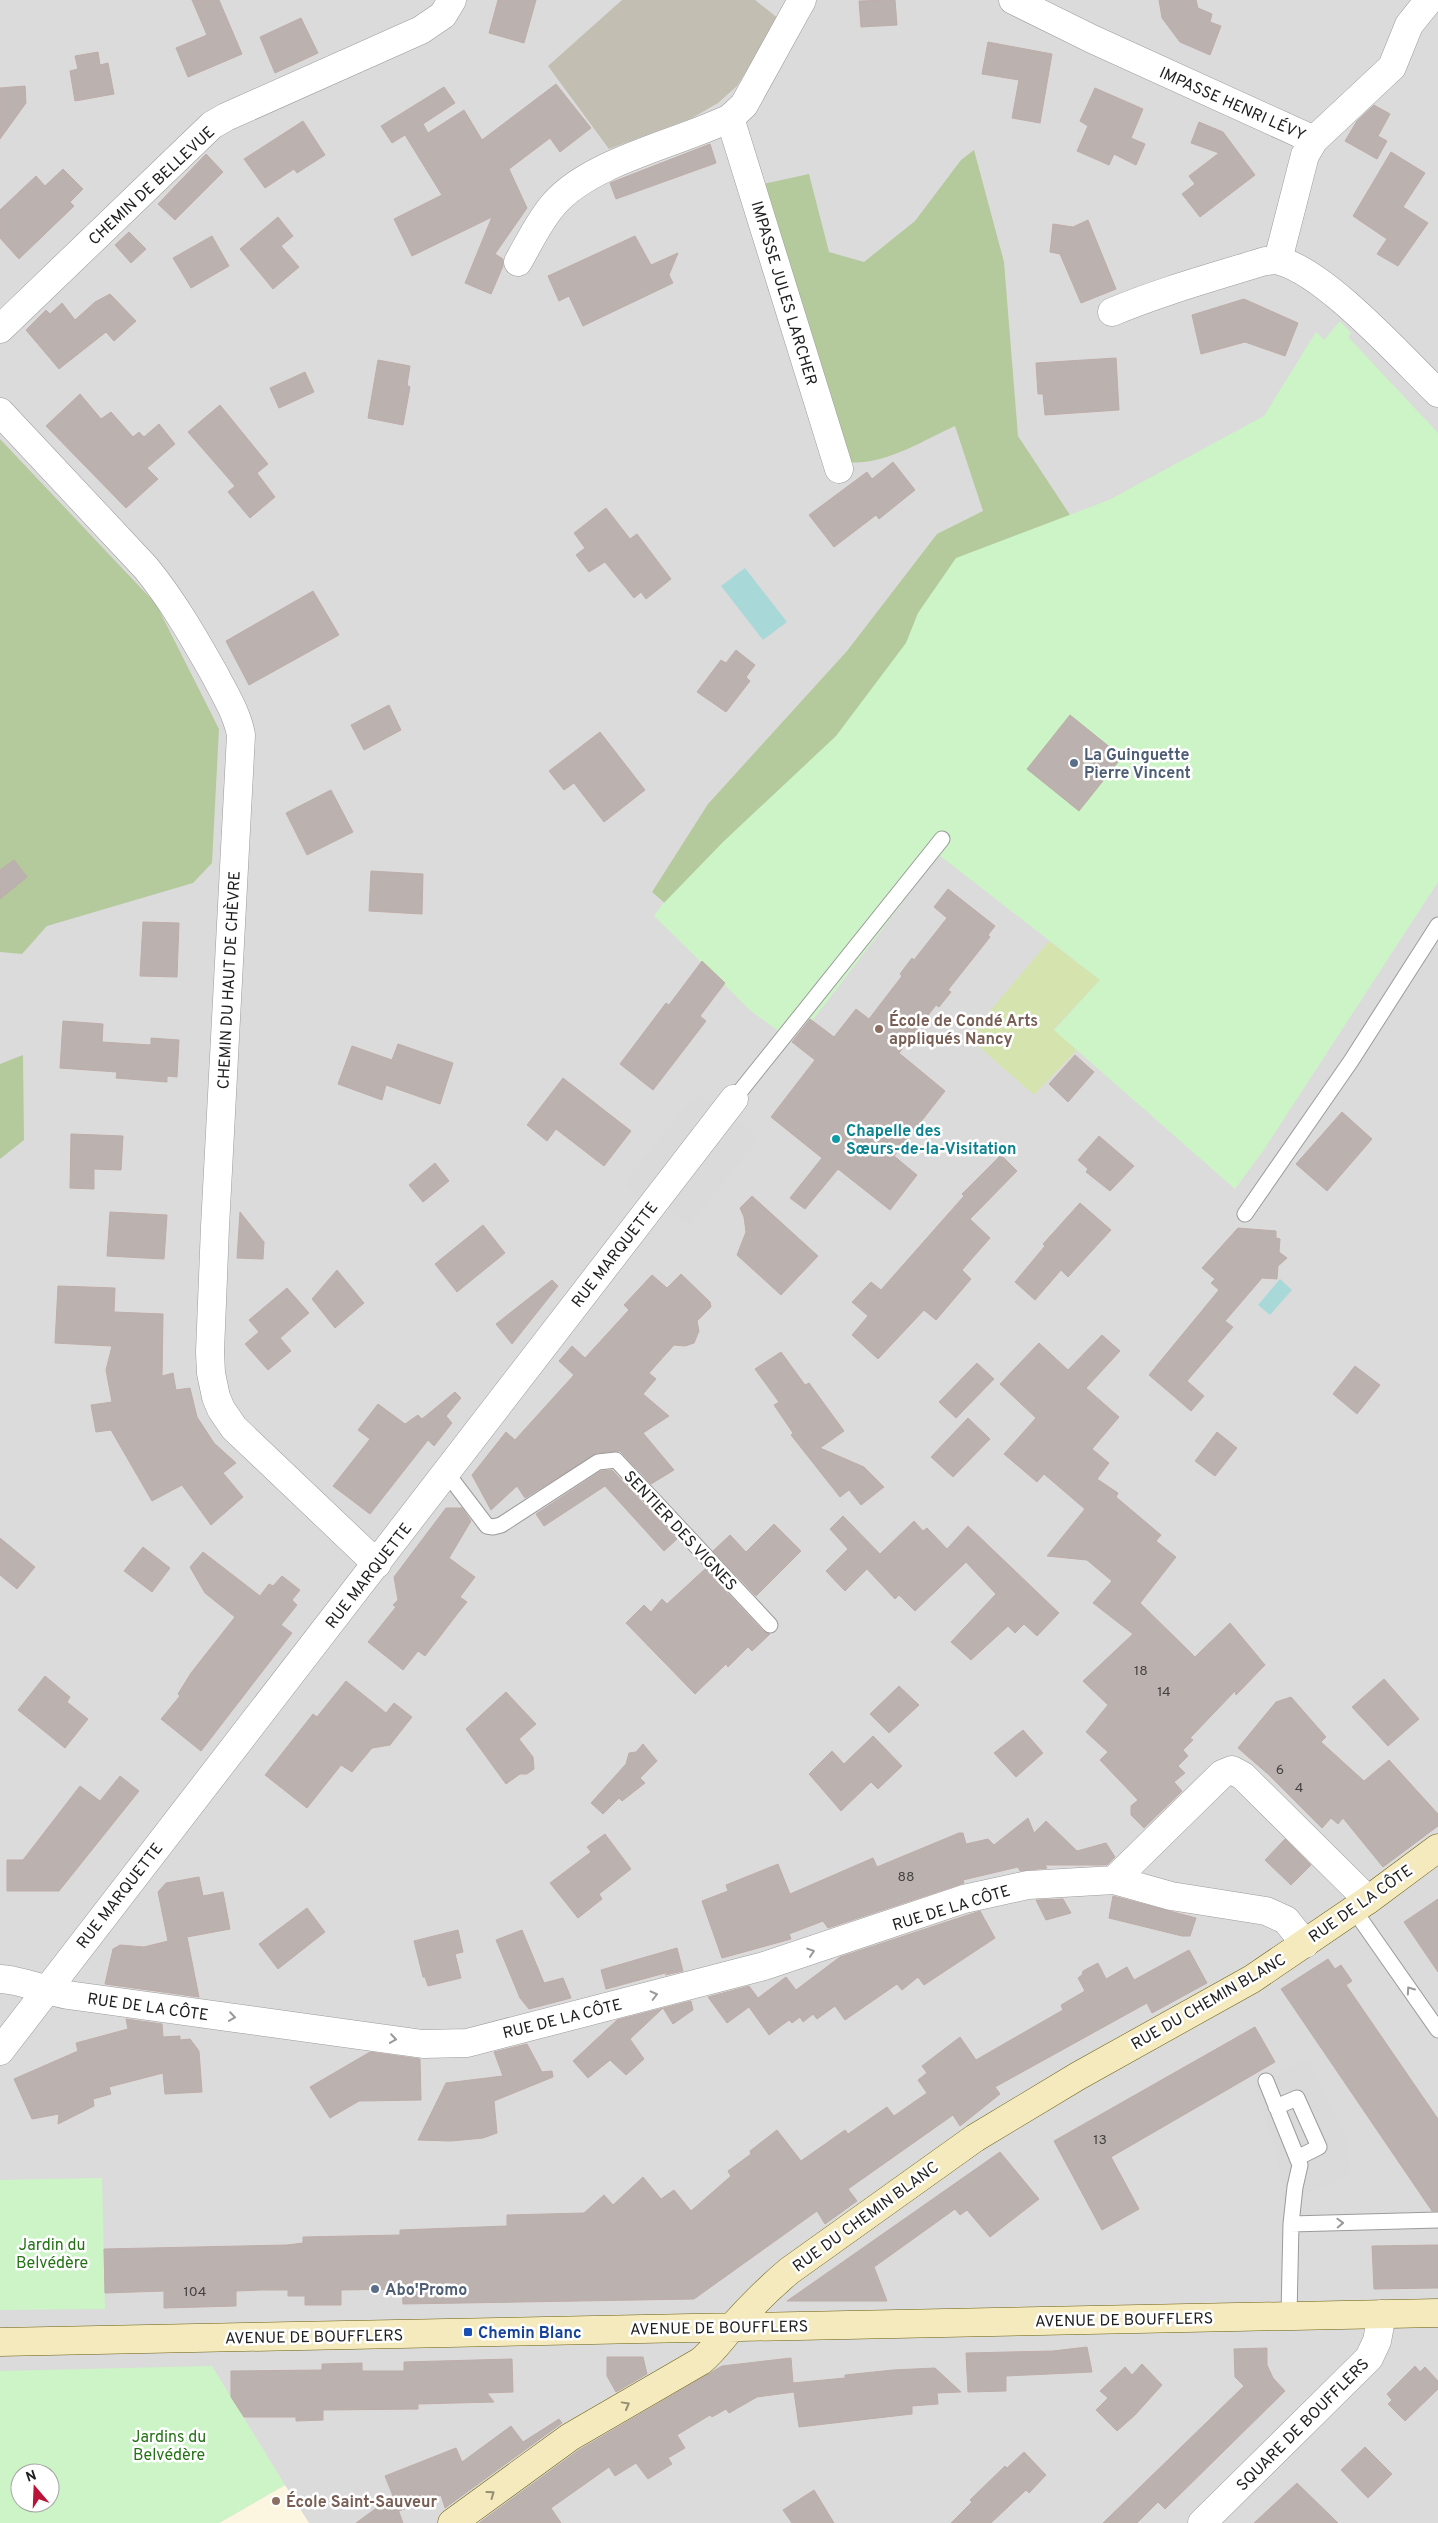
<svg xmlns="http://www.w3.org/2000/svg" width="1438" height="2523" viewBox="0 0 1438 2523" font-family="Overpass,sans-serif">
	<rect width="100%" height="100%" fill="#eee9e5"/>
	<path fill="#dcdbdb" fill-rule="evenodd" d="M0,0H1438V2523H0ZM20,2473H50V2503H20Z"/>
	<path fill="#fcf6e0" d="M285,2485L309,2523H219Z"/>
	<path fill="#c2beb1" d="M622,0H755L779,19L737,86L718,103L692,118L609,149L548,66Z"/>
	<path fill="#d5e4af" d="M1049,941L1100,980L1054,1029L1077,1050L1034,1095L968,1037Z"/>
	<path fill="#b4ca9d" d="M974,150L1004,262L1018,436L1070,515L1078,537L1137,753L709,941L652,892L708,804L847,651L937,534L983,511L955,426C922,441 884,466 847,462L759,185L809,174L829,252L864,262L915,221L961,160Z
		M0,439L156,604L219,729L212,863L193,883L47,926L22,954L0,952Z
		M23,1055L24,1140L0,1159V1064Z"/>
	<path fill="#ccf4c6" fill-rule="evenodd" d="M1340,321L1351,333L1348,337L1438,433V882L1263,1151L1235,1189L1054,1030L1100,980L939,855L812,1021L807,1017L789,1039L751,1011L654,916L661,906L723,842L836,736L906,643L918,613L956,558L1109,500L1264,416L1316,332L1324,340Z
		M102,2178L105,2309L0,2310V2180Z
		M212,2366L285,2485L219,2523H0V2371ZM20,2473H50V2503H20Z"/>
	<path fill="#dadada" d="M699,1096L717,1102L759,1138L689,1226L645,1192L639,1198L623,1185L683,1108Z
		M1308,2058L1338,2118L1347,2140L1351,2174L1315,2190L1282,2201L1278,2158L1254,2085Z"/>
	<path fill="#a9d8d8" d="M745,568L787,622L763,640L721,586Z
		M1280,1279L1292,1290L1270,1315L1258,1305Z"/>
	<path fill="#bbb1ae" stroke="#beada9" d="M192,0H219L242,54L188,77L176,48L207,35Z
		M498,0H536L524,43L489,33Z
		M895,0L897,25L861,27L859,1Z
		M1159,0H1196L1198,8L1212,14L1210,22L1221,26L1210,55L1180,42L1162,18Z
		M301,18L318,53L275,73L260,37Z
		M988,42L1052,54L1040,123L1012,118L1019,80L982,74Z
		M98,52L100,65L108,63L114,94L75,101L70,71L78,69L75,56Z
		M556,84L591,128L560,152L550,138L509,169L527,208L495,254L503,259V266L491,294L465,283L492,217L412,256L394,219L442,195L405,135L392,143L381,126L444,87L455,103L423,124L428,133L464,110L482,140Z
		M25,86L26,103L0,139V88Z
		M1095,88L1143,109L1131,138L1145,144L1136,165L1114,154L1109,165L1077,151L1088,126L1080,121Z
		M1374,105L1390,114L1378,136L1387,141L1377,159L1345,141L1357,121Z
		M303,121L325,155L297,173L294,169L265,188L244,159Z
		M1199,122L1223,132L1255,175L1200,217L1182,194L1195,184L1189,176L1219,153L1191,143Z
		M710,144L716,163L616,199L610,183Z
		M1391,152L1425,173L1403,207L1428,223L1398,266L1377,254L1387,239L1353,216Z
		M206,154L223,172L175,220L158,204Z
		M63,169L83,189L70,202L74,206L19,259L0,238V210L36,176L45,186Z
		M278,217L293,236L281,246L299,267L273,289L240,249Z
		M1088,220L1116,289L1081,303L1060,254L1050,252L1053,224L1073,227Z
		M129,232L146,249L131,263L115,245Z
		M212,236L229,266L191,288L173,258Z
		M635,236L651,265L678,253L669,275L673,283L583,326L569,296L559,301L548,276Z
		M110,294L136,321L114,341L106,332L59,369L26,330L46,310L50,314L62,303L75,320L95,302Z
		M1244,299L1298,323L1285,356L1245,342L1201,354L1192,315Z
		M1116,358L1119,410L1045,415L1043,394H1038L1036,363Z
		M378,360L410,366L407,385L410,387L403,425L368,418Z
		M305,372L314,392L279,408L270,388Z
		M80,394L101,419L111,412L133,437L139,432L144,437L159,424L175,444L147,468L158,479L126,508L46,426Z
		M220,405L268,464L257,473L275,497L250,518L228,492L235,486L188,432Z
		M893,462L915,490L879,519L876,515L834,547L809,515L867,472L872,479Z
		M606,508L630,539L637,534L671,579L646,599L641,592L634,598L605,562L589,572L576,555L585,548L574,533Z
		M313,591L339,635L249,685L226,641Z
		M736,650L755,665L746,677L750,681L726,712L697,692L721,660L726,663Z
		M389,705L401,730L364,750L351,725Z
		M1070,715L1122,757L1079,811L1027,769Z
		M600,732L645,790L604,822L574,783L564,790L549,771Z
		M331,790L353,832L307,855L286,813Z
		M14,860L27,877L0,899V870Z
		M371,871L423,874L422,914L369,911Z
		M948,889L995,926L988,935L990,937L948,990L951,992L939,1007L936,1005L899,1053L945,1091L894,1156L917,1175L890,1210L838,1169L805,1209L790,1198L822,1158L771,1117L815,1060L792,1042L810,1019L834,1037L856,1009L869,1019L902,976L900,974L912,958L914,960L947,918L934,907Z
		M143,922L179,923L177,977L140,976Z
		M702,961L725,983L700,1016L706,1021L653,1090L620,1064L666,1003L669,1005Z
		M63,1021L103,1024L102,1042L151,1045V1038L179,1040L177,1077L167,1076V1082L116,1078L117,1072L60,1068Z
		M398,1044L453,1063L440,1104L386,1085L382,1100L338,1084L352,1046L392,1060Z
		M1075,1055L1094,1072L1068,1102L1049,1084Z
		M563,1078L631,1131L604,1166L556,1129L547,1141L527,1125Z
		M1342,1112L1372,1139L1327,1191L1296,1164Z
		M71,1134L123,1136L121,1170L94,1169V1189L70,1188Z
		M1099,1136L1134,1166L1110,1191L1086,1172L1088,1169L1078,1160Z
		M1001,1155L1017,1171L970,1219L990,1238L962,1270L971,1279L936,1320L924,1310L878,1359L852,1335L868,1316L852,1302L871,1282L881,1290L964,1196L962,1194Z
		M435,1163L449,1181L423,1202L409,1185Z
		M752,1196L818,1256L781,1295L737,1255L746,1232L744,1217L740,1208Z
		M1080,1203L1111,1230L1068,1277L1061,1270L1035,1300L1015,1282L1045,1246L1043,1244Z
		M110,1212L167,1215L164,1259L107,1256Z
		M240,1212L264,1242L263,1259L237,1258Z
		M483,1225L505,1253L457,1292L435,1264Z
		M1238,1228L1276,1231V1238L1280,1239L1279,1252L1287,1258L1278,1266L1277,1279L1262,1278L1225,1321L1233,1327L1187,1381L1204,1396L1191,1411L1149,1375L1219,1290L1211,1283L1215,1279L1202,1268Z
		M337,1270L364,1303L335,1328L312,1299Z
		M681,1274L710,1302L711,1307L697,1321L699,1331L694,1343L685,1346L674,1345L649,1373L656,1379L643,1394L669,1416L643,1433L674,1470L651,1484L620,1451L597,1453L525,1498L517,1486L491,1510L472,1475L506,1432L515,1440L574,1375L559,1361L572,1346L585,1358L629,1310L624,1305L652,1275L667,1288Z
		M552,1280L558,1286L512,1344L496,1324Z
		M58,1286L115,1288L114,1312L163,1314L162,1376L173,1373L176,1390L190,1388L197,1417L214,1443L236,1463L223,1473L243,1497L211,1525L182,1485L152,1501L111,1430L96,1432L91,1405L112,1402L106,1370L112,1346L55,1343Z
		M287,1288L309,1313L280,1338L291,1351L268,1370L245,1344L259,1332L249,1320Z
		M1102,1335L1120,1351L1086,1388L1119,1417L1092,1449L1109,1463L1097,1479L1118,1493L1116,1497L1161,1535L1156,1541L1176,1557L1140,1603L1195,1657L1230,1623L1265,1665L1236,1695L1235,1691L1190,1738L1193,1740L1183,1750L1188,1756L1178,1766L1185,1773L1174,1782L1182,1791L1144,1828L1131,1815V1806L1138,1800L1100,1760L1108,1752L1086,1732L1108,1705L1083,1681L1133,1634L1093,1603L1112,1581L1087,1560L1047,1556L1085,1509L1044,1474L1037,1482L1004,1454L1036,1418L1000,1384L1039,1343L1068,1370Z
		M781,1352L805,1385L809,1383L844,1431L820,1448L864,1467L884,1487L861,1505L849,1490L840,1497L791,1435L793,1433L774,1405L779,1402L755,1369Z
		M977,1363L994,1379L956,1418L939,1402Z
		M1355,1366L1380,1385L1357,1414L1333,1394Z
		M455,1392L461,1398L446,1416L452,1423L434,1446L428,1440L370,1514L333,1486L370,1439L358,1430L378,1404L405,1424L418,1415L422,1419Z
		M968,1418L990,1439L953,1477L931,1457Z
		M1217,1432L1237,1448L1215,1476L1195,1461Z
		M612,1470L677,1539L664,1551L605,1486L544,1526L536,1514L601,1471Z
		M446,1508H462L471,1521L449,1558L475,1577L460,1597L467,1602L458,1613L425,1656L418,1651L403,1670L368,1642L396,1607L393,1605L398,1600L394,1577Z
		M843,1516L880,1554L914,1521L923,1531L927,1528L947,1549L968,1526L1059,1613L1037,1636L1024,1624L1015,1633L1008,1626L971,1660L951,1642L996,1594L966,1562L915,1611L899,1595L895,1599L867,1569L845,1591L826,1571L848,1549L830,1529Z
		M774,1524L801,1551L756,1596L713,1551L730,1535L746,1552Z
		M0,1538L35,1567L17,1589L0,1575Z
		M143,1547L170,1568L152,1592L124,1571Z
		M203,1552L260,1596L269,1584L273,1586L282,1576L300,1590L292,1600L297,1605L281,1625L292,1633L201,1751L161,1719L180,1696L178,1694L191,1673L235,1617L205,1593L190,1567Z
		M705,1569L763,1631L770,1634L752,1651L748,1647L728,1667L726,1664L695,1694L626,1623L644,1605L651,1612L662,1599L667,1604Z
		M45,1676L70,1697L67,1702L88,1719L65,1748L18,1710Z
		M1384,1679L1419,1719L1388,1746L1352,1707Z
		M346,1681L386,1713L394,1703L412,1717L390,1745L372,1748L352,1772L341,1765L307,1808L265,1775L313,1714L317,1717Z
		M899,1686L919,1705L889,1733L870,1714Z
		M506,1692L536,1724L519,1739L533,1757L534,1769L527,1774H520L506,1784L466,1729Z
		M1291,1697L1326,1737L1321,1742L1364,1781L1389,1760L1438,1814V1826L1383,1867L1343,1818L1338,1824L1331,1818L1322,1828L1269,1775L1238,1748L1276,1702Z
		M1023,1730L1043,1753L1016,1777L994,1753Z
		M873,1736L902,1766L878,1789L871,1782L841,1811L809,1774L832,1751L844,1764Z
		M643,1744L657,1761L640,1778L645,1783L622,1801L619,1798L603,1814L591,1803L626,1764L629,1753L636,1752Z
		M120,1776L139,1791L59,1891H7V1860H23L80,1786L100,1801Z
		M1028,1818L1034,1833L1046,1821L1077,1851L1106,1843L1115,1857L1107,1865H1045L1047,1868L1020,1871L1018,1867L963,1880L964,1883L828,1928L823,1921L789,1934L791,1939L722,1958L702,1901L728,1891L726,1885L778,1864L790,1894L873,1858L877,1867L959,1833H963L966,1844L988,1839L994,1845Z
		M605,1834L631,1869L599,1894L602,1899L578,1918L550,1883L591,1852L587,1847Z
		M1285,1839L1311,1865L1291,1885L1265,1860Z
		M199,1877L203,1896L223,1892L230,1929L187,1937L199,1997L105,1984L113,1949L120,1945L144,1947L168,1941L158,1892L166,1883Z
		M1113,1896L1196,1918L1190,1936H1182L1109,1918Z
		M1063,1899L1071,1913L1046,1920L1036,1900Z
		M1438,1899V1972L1404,1922Z
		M307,1908L325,1932L278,1969L259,1944Z
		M980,1911L995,1938L924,1985L918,1977L902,1990L897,1984L845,2020L835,2006L817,2019L813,2014L803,2022L800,2017L792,2023L789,2020L769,2035L749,2007L727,2023L708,1997L749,1986L758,1998L786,1977L796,1990L840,1957Z
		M458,1930L463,1952L455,1954L461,1978L428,1986L425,1977H423L414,1941Z
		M522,1930L544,1983L563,1978L571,1998L529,2009L520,1998L496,1940Z
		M677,1948L683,1971L665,1975L669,1972L606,1989L601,1970Z
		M1189,1950L1207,1983L1152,2013L1147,2003L995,2087L1000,2094L960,2126L953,2115L848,2189L857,2201L825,2224L817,2211L694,2299L403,2304L402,2289L341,2290V2305H305V2296H288V2290H262L236,2291V2306L164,2308V2291L105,2293L104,2249L287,2245L303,2243V2237L400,2235V2230L507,2226V2215L584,2213L604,2195L613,2205L643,2177L661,2199L674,2190L691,2211L731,2176L728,2171L751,2154L750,2151L777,2130L801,2161L845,2130L848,2134L887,2107L894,2116L927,2093L918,2080L927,2073L922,2066L960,2037L976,2060L1063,2010L1061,2005L1085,1991L1078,1978L1082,1975L1083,1971L1098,1963L1106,1979L1127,1967L1134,1980Z
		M1328,1959L1335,1969L1341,1965L1352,1981L1346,1985L1438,2119V2211H1432L1281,1989Z
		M691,2001L693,2010L673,2024L663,2008L630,2039L644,2059L626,2075L610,2060L588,2078L573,2061L617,2020Z
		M126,2019L162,2024L163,2037L180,2036V2040L190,2039L199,2051L202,2092L165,2094L163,2073L109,2087L111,2094L93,2099L94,2106L58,2124L59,2114L32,2119L14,2079L78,2051L76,2043L128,2029Z
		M1255,2027L1275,2062L1111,2157L1139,2209L1102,2230L1054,2141Z
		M527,2044L542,2072L552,2071L553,2077L494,2101L497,2133L483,2138L451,2141L418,2140L446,2083L503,2076L494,2052Z
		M370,2052L420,2059L421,2100L359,2101L330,2118L310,2087Z
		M1000,2152L1039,2199L990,2237L967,2210L960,2215L955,2209L874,2267L887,2301H787Z
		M1438,2245V2288L1374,2289L1372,2246Z
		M1087,2347L1092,2372L1006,2376V2391L968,2392L966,2353L1053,2351Z
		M1267,2348V2365L1273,2378L1285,2391L1165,2509L1158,2502L1137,2523H1103L1244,2386L1235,2377L1234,2349Z
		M607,2357H643L647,2374L616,2392L607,2376Z
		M791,2358L793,2383L845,2378V2375L893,2370L935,2368L961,2392L937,2393L938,2404L912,2406V2414L799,2427L794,2392L757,2397L729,2413L726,2409L712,2417L710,2415L677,2435L685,2448L668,2458L672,2464L648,2479L636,2463L615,2476L609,2467L551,2508L561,2523H479L579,2450L722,2366Z
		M512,2359L513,2392L487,2393L494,2402L418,2404V2409L323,2410V2420L296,2421V2417H244L231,2397V2371L322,2370V2364L362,2363V2371H404V2362Z
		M1142,2364L1162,2385L1135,2415L1117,2431L1096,2410L1108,2398L1100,2391L1125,2367L1132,2375Z
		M1415,2366L1420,2372L1425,2367L1438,2381V2389L1405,2421L1388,2404L1392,2400L1387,2394Z
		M559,2419L562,2423L445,2508L441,2495L399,2511L385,2476L456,2448L462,2462L511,2426L523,2442Z
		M1365,2447L1392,2474L1368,2498L1341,2470Z
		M1024,2452L1046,2475L1029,2493L1026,2490L991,2523H951L972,2502L970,2500L1005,2466L1007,2468Z
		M1297,2483L1338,2523H1254Z
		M814,2490L834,2523H792L783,2510Z
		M393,2496L403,2523H356Z"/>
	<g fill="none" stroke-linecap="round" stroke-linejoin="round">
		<defs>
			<path id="lane" d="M734,1099L942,839
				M1245,1214L1351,1061L1438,925
				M446,1472L487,1526L493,1527L501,1525L598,1462L616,1460L770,1625
				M1354,1910L1438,2030
				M1266,2081L1300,2165L1295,2187L1291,2224L1289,2315
				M1276,2107L1297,2098L1319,2147L1297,2158
				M1291,2224L1438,2220"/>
			<path id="street" d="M1013,0L1092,39L1314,140
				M730,118L839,469
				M1278,260L1305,155L1314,140L1392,67L1409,25L1429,0
				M518,262C529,243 539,221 554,204C591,161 679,143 730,118L744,105L802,0
				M1112,312C1162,291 1214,277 1265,261C1270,261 1276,259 1280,261C1327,274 1401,357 1438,393
				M0,329L212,125L226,117L421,30L443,15L452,0
				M0,412L146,568C173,601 194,638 215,675C225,695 237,713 241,735L215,1227L210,1352L211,1373L216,1397L221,1409L234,1428L377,1564
				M1114,1880L1222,1774L1232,1770L1243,1776L1368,1900
				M0,1979C23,1980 45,1991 68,1995L423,2044L467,2043L764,1966L964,1899L1028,1885L1114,1880L1171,1896L1266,1911L1286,1920L1305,1944
				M0,2051L734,1099
				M1202,2523L1369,2358L1377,2341L1382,2314"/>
			<path id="secondary" d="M0,2342L1438,2313
				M452,2523L570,2437L701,2361C714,2350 722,2338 733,2326C750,2307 769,2288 789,2271L975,2138L1078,2076L1252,1979L1368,1900L1438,1848"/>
		</defs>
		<use href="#lane" stroke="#9b9b9b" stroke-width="17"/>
		<use href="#street" stroke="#9b9b9b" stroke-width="29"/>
		<use href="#secondary" stroke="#6b600f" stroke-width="29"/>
		<use href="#lane" stroke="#fff" stroke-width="15"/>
		<use href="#street" stroke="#fff" stroke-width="28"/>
		<use href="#secondary" stroke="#f4eabd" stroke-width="28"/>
	</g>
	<defs><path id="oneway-chevron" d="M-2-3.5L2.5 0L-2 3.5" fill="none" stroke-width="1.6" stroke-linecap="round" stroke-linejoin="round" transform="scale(1.25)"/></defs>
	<g stroke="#9a9a9a">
		<use href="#oneway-chevron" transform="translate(811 1952) rotate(-18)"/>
		<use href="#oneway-chevron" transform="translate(1410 1990) rotate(-125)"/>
		<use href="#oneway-chevron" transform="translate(654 1995) rotate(-14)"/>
		<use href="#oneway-chevron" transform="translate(232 2017) rotate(8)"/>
		<use href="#oneway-chevron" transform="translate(393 2039) rotate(8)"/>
		<use href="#oneway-chevron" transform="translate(1340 2223) rotate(-2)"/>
	</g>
	<g stroke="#948e75">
		<use href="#oneway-chevron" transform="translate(626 2405) rotate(-29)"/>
		<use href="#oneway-chevron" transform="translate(491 2494) rotate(-36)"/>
	</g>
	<g fill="#5c6f8a" stroke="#fff" stroke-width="2">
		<circle cx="1074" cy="763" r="5"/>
		<circle cx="375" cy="2289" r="5"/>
	</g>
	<g fill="#8d6e63" stroke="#fff" stroke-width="2">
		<circle cx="879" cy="1029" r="5"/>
		<circle cx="276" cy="2501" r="5"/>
	</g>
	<circle fill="#0f9aa8" stroke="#fff" stroke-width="2" cx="836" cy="1139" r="5"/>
	<rect fill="#1a4fb4" stroke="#fff" stroke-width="2" x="463" y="2327" width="10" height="10" rx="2.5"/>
	<g text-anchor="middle" stroke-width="5" stroke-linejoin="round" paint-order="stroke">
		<g font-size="14" fill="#454342">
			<text x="1141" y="1675">18</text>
			<text x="1164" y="1696">14</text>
			<text x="1280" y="1774">6</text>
			<text x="1299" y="1792">4</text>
			<text x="906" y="1881">88</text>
			<text x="1100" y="2144">13</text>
			<text x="195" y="2296">104</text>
		</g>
		<g font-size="16" fill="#1e1e1e" stroke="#fff">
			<text transform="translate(1233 103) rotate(24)" y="6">IMPASSE HENRI LÉVY</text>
			<text transform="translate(151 185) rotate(-43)" y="6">CHEMIN DE BELLEVUE</text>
			<text transform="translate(785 293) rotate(73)" y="6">IMPASSE JULES LARCHER</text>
			<text transform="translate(228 980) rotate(-87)" y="6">CHEMIN DU HAUT DE CHÈVRE</text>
			<text transform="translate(614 1254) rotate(-52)" y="6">RUE MARQUETTE</text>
			<text transform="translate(681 1530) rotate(47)" y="6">SENTIER DES VIGNES</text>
			<text transform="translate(368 1575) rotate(-52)" y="6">RUE MARQUETTE</text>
			<text transform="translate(119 1895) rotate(-52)" y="6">RUE MARQUETTE</text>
			<text transform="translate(1360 1903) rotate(-35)" y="6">RUE DE LA CÔTE</text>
			<text transform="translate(951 1907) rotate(-17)" y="6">RUE DE LA CÔTE</text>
			<text transform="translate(1208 2001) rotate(-30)" y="6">RUE DU CHEMIN BLANC</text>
			<text transform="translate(148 2006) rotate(8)" y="6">RUE DE LA CÔTE</text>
			<text transform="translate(562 2018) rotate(-14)" y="6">RUE DE LA CÔTE</text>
			<text transform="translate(865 2216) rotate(-36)" y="6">RUE DU CHEMIN BLANC</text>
			<text transform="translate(1124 2319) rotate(-1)" y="6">AVENUE DE BOUFFLERS</text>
			<text transform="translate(719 2327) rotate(-1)" y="6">AVENUE DE BOUFFLERS</text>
			<text transform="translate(314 2336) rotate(-1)" y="6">AVENUE DE BOUFFLERS</text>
			<text transform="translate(1302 2424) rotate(-45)" y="6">SQUARE DE BOUFFLERS</text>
		</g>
		<g font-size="16" font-weight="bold" fill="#4e5e75" stroke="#fff" text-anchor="start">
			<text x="1084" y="760">La Guinguette<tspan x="1084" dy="18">Pierre Vincent</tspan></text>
			<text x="385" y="2295">Abo'Promo</text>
		</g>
		<g font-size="16" font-weight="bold" fill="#785e54" stroke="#fff" text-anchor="start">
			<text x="889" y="1026">École de Condé Arts<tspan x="889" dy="18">appliqués Nancy</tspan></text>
			<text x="286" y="2507">École Saint-Sauveur</text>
		</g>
		<g font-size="16" font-weight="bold" fill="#0d838f" stroke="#fff" text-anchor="start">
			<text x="846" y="1136">Chapelle des<tspan x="846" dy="18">Sœurs-de-la-Visitation</tspan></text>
		</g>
		<g font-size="16" fill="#237315" stroke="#fff">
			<text x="52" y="2250">Jardin du<tspan x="52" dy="18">Belvédère</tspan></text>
			<text x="169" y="2442">Jardins du<tspan x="169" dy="18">Belvédère</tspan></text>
		</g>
		<g font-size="16" font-weight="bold" fill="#164399" stroke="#fff" text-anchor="start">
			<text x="478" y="2338">Chemin Blanc</text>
		</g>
	</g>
	<g transform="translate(35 2488) rotate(341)"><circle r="24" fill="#ffffff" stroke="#a5a5a5"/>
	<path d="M0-4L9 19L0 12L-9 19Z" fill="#ba1238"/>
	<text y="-8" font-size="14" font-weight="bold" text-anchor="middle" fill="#1e1e1e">N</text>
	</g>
</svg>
